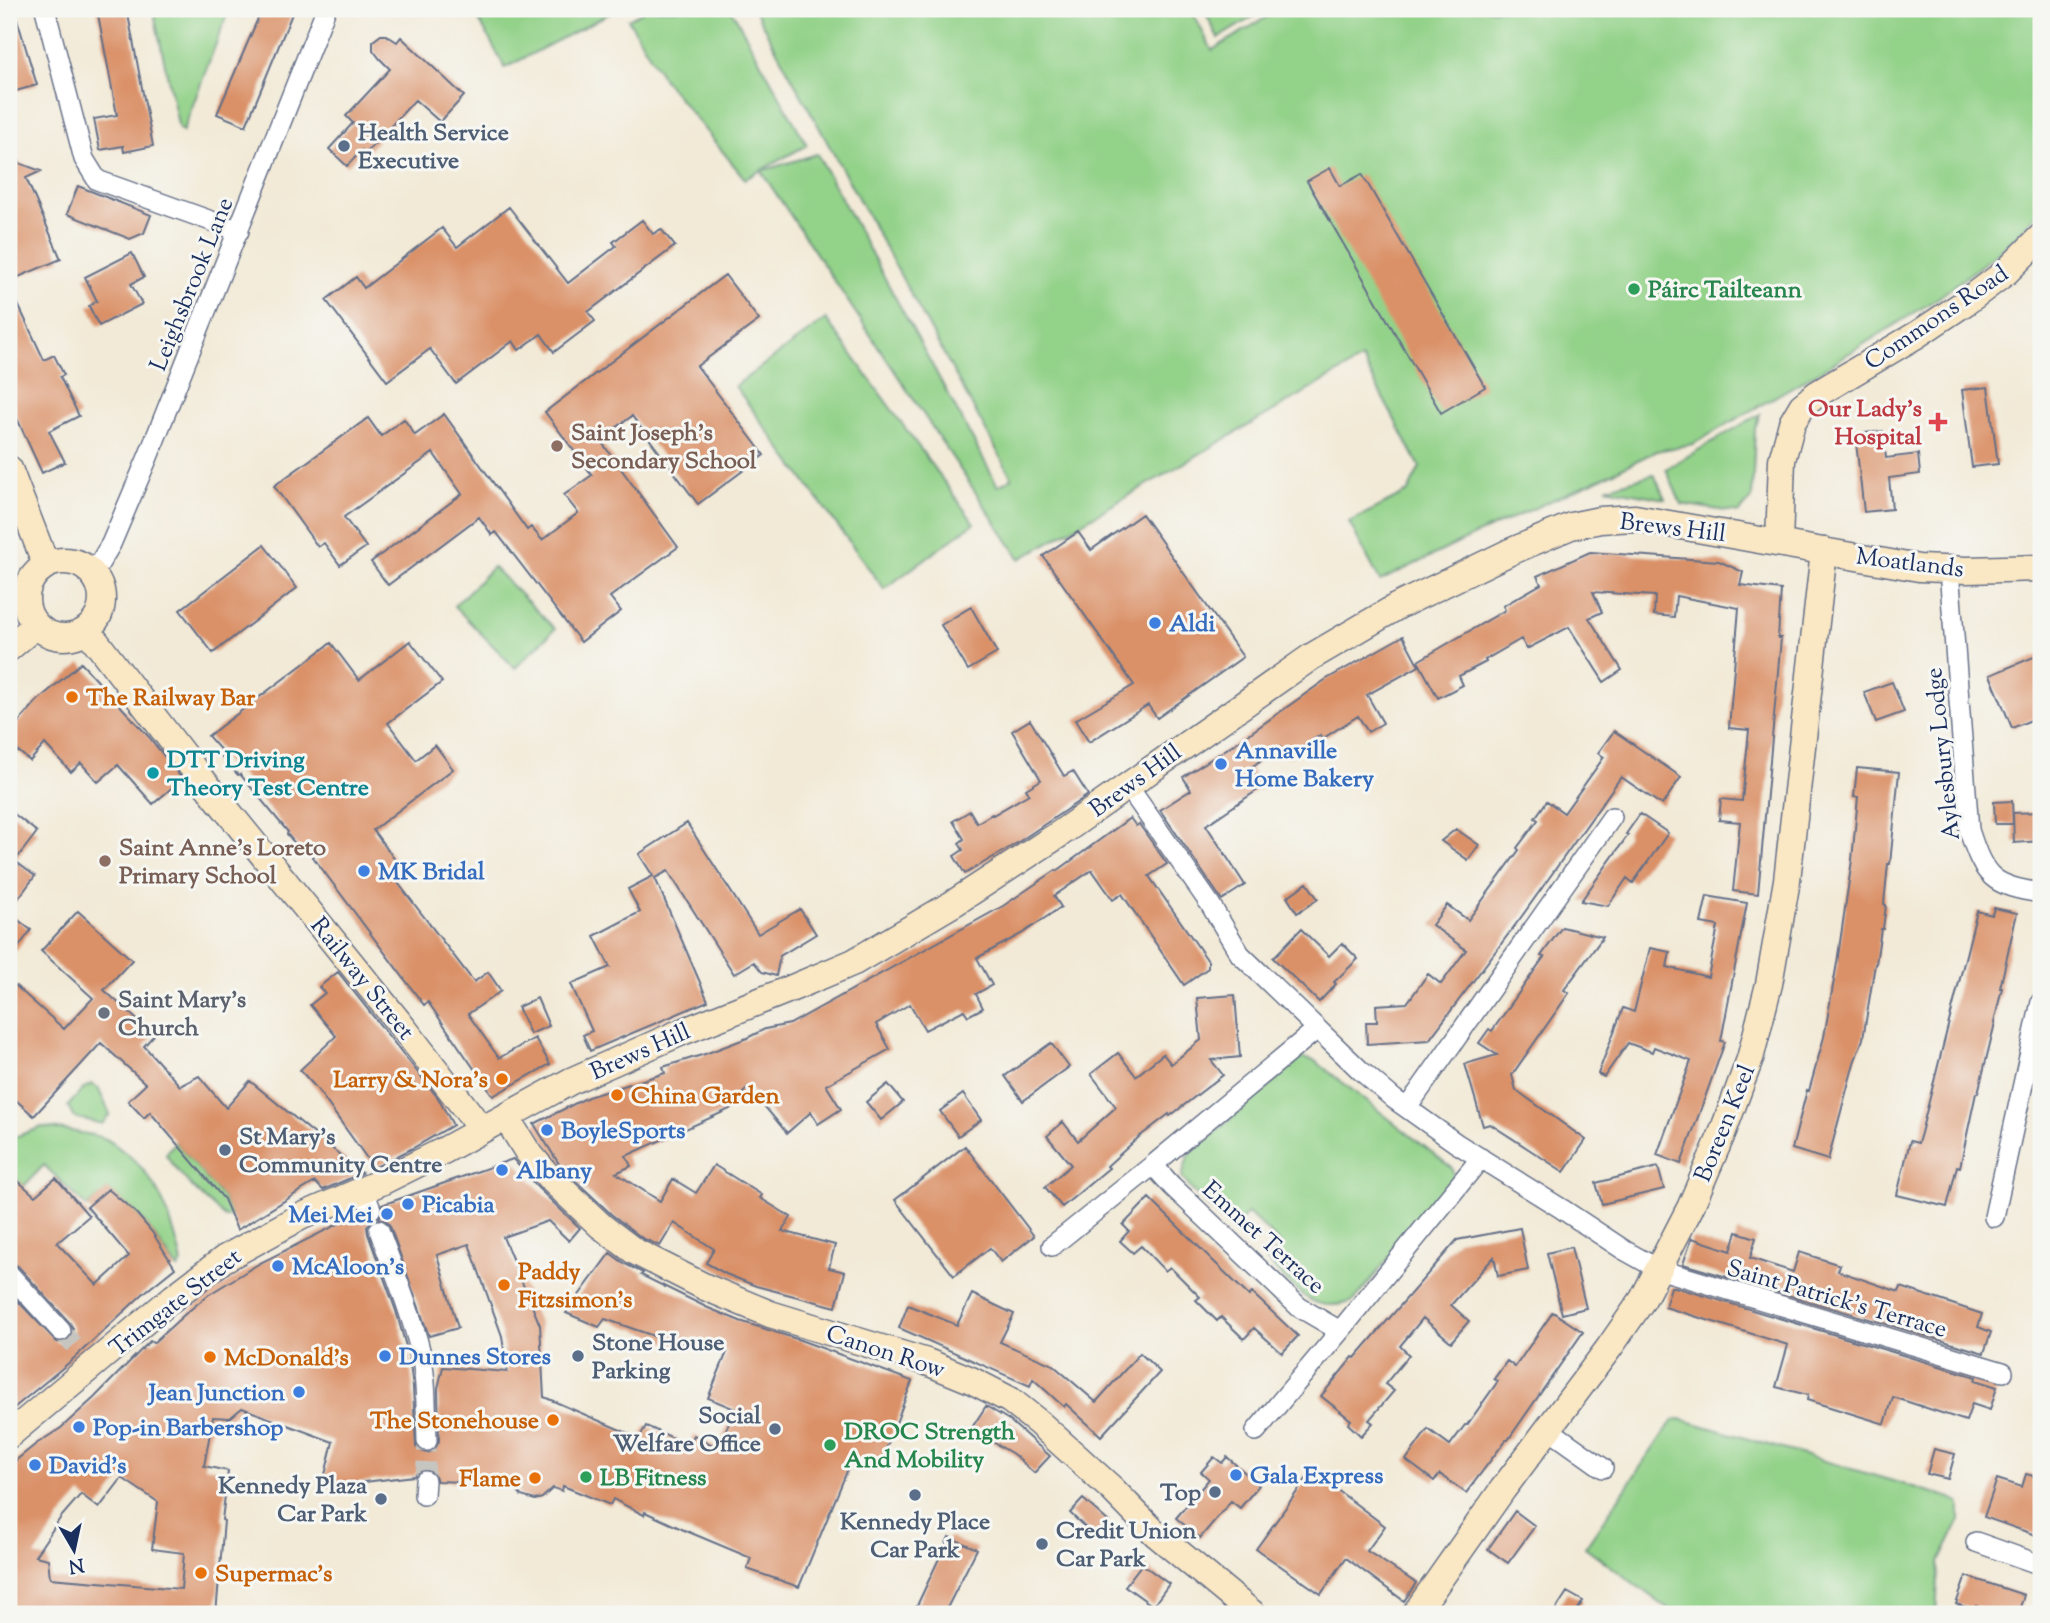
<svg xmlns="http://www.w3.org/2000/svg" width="2050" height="1623" viewBox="0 0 2050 1623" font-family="'Sorts Mill Goudy',serif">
	<rect width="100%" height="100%" fill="#f6f6f2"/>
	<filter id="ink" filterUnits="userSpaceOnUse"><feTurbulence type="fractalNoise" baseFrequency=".0143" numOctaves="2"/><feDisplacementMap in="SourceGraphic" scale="14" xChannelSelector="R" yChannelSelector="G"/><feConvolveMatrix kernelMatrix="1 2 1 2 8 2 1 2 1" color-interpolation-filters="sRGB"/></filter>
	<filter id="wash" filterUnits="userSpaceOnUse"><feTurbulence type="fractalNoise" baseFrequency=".00686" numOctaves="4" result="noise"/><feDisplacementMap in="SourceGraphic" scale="28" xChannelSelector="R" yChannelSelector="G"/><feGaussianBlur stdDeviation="1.57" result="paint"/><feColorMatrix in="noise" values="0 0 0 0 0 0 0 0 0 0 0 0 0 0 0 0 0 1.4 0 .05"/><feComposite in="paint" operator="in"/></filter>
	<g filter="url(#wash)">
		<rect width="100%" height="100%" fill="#f2ead7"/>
		<path fill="#93d289" stroke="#578074" stroke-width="2" d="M153,9H229L183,131L179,129Z
			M473,9H618L505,68Z
			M647,9H731L807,145L745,179L664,80L628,19Z
			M754,9H1191L1212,50L1280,9H2041V209L2015,237L1988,260L1938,298L1830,365L1693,444L1656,451L1608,475L1475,535L1380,581L1349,522L1408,492L1420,467L1362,359L1020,559L761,171L817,154L998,486L1012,478Z
			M1204,9H1266L1218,38Z
			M826,319L974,523L884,589L735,386Z
			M1760,414L1755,428L1752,498L1739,513L1681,504L1666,469Z
			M1654,474L1665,499L1606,488Z
			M493,567L555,629L515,668L454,606Z
			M1301,1058L1315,1061L1452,1168L1454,1178L1354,1301C1310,1316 1297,1288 1267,1261L1282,1245L1248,1213L1233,1229L1192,1190L1182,1177L1188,1156Z
			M92,1084L98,1088L110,1114L102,1124L73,1117L68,1106L84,1088Z
			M42,1127C63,1130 85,1132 106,1139C112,1142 118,1147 123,1151C159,1177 173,1222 182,1263L178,1269L152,1232L136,1213L108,1190L87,1207L44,1165L24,1186L9,1173V1139Z
			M176,1142L224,1199L232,1217H225C203,1198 182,1179 166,1155L171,1147Z
			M1680,1419L1951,1498L1960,1504V1520L1939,1563L1936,1614H1675L1585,1547L1673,1420Z"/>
		<g id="blocks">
			<path fill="#da9168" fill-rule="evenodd" d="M9,9H14L37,85L9,93Z
				M97,9H127L153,146L124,152L123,146L100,150L94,119L117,115Z
				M262,9H294L246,126L217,114Z
				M381,35H386L397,42L401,37L464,96L440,122L415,100L365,154L362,150L347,166L329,149L353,123L346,116L390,69L380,59L373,50V41Z
				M9,138L19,163L41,171L26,178L61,259L9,281Z
				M1330,168L1340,186L1362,174L1485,387L1441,413L1307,181Z
				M78,186L151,215L144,233L130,239L67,214Z
				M509,207L568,283L616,246L613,242L642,220L653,234L661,229L675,246L588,312L595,321L554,352L541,334L519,350L513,341L456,384L430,349L387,381L326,300L356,277L364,288L442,228L457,247Z
				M132,253L144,277L131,284L142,304L99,326L89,306L97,301L85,277Z
				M725,275L759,320L697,366L764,455L698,504L632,416L600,440L678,547L610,597L621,611L581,642L496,532L492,535L479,517L388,585L371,562L462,494L433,453L344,517L366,547L340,565L324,543L318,547L274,486L368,418L381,436L404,419L415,435L444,414L527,530L531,527L542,540L578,513L564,495L592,475L545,412Z
				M9,285L44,360L54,355L64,375L60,377L79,416L49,431L65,462L42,473L9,401Z
				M1988,387L1998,464L1972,467L1962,390Z
				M1883,431L1886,458L1918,454L1920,474L1889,478L1892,509L1864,512L1855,434Z
				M1142,514L1243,657L1157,718L1148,705L1089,742L1075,720L1134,685L1043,556L1078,532L1091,550Z
				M264,545L297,588L213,653L180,610Z
				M1590,552L1719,561L1743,572L1740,585L1781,590L1778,638H1781L1758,894L1733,891L1740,822L1719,820L1721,799L1742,801L1749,730L1729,728L1739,608L1676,596L1674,617L1654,615L1655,596L1593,592L1602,612L1589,618L1622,670L1604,682L1569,627L1527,649L1521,639L1485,660L1486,662L1459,676L1463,685L1438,698L1418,661L1505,610L1503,606L1541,584L1537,576Z
				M971,607L997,653L968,670L941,625Z
				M1403,636L1419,666L1367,695L1383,723L1368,732L1358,716L1322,739L1320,735L1288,758L1280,747L1250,768L1262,787L1206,825L1245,885L1222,900L1160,810L1191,790L1183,777L1242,739L1325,680Z
				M410,641L442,682L388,723L416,760L435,745L453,769L373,830L401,868L392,875L474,982L488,972L501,991L468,1014L499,1058L535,1038L550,1064L493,1096L428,1002L424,1005L307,849L302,852L287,834L288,832L240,774L238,775L222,757L225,755L208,736L331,643L359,680Z
				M2041,654V716L2012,728L1990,675Z
				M81,663L149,737L182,779L153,804L118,765L98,782L81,763L71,772L45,744L30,761L18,751L9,761V733L37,701Z
				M1892,682L1904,712L1876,722L1864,692Z
				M1030,720L1064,776L1073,771L1088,795L1017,843L965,874L954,856L963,850L959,843L964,839L953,821L970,811L977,823L992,814L993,815L1029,794L1026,789L1041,780L1012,731Z
				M1614,731L1681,777L1662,805L1621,777L1522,916L1429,1040L1367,1044L1366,1022H1377L1376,1005L1407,1003L1428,974L1441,984L1466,950L1432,925L1447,905L1468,920L1519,850L1517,848L1538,820L1535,818L1547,801L1564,813L1604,757L1598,753Z
				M1857,768L1899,772L1890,864H1888L1884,904L1886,905L1883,929H1881L1876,964H1875L1863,1039L1854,1063L1828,1160L1792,1149L1807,1090L1809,1091L1824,1037L1837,963L1852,860L1858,797H1854Z
				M2012,801L2013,824H1995L1994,802Z
				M9,810L37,832L15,861L35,876L9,911Z
				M2041,812V841L2014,843L2013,813Z
				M1640,814L1668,833L1633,883L1627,878L1608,906L1581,901L1628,835L1626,834Z
				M1130,818L1136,826L1139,824L1167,864L1149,876L1208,961V968L1184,985L1122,894L1113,900L1092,870L1054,896L1061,907L1023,933L977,958L992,985L976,994L983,1008L968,1016L964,1010L925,1030L910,1004L876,1024L890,1049L826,1085L841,1109L818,1124L811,1112L787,1133L748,1087L730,1109L626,1156L631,1166L616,1173L660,1201L673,1179L696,1193L714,1165L762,1195L760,1198L791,1217L782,1231L835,1245L829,1268L845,1272L836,1307L756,1286L726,1274L706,1263L714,1249L674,1223L660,1246L642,1238L611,1214L561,1167L534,1124L588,1097L665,1073L663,1067L705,1054L747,1038L765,1029L790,1024L1003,906L1056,870L1057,871Z
				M687,823L758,934L800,909L816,934L780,956L776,976L762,972L754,962L734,974L668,871L655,878L708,1001L590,1051L583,1035L592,1031L571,984L610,967L594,936L640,912L628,889L653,876L639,854Z
				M1456,829L1479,845L1468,860L1441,841Z
				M1307,883L1318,899L1297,913L1287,897Z
				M1707,896L1747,903L1721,1041L1725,1042L1681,1164L1657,1155L1691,1061L1654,1047L1652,1052L1628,1043L1604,1077L1598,1074L1623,1008L1634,1012L1650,948L1670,952L1667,967L1708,977L1718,926L1701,923Z
				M1994,908L2017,913L2000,988H2002L1994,1023H1995L1978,1093H1976L1960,1167L1957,1166L1947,1207L1897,1195L1910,1141L1918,1143L1921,1133L1977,911L1992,915Z
				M78,911L132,960L104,990L154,1035L144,1046L180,1086L199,1076L226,1108L250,1081L362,1173L323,1190L315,1182L237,1230L224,1199L150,1112L144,1118L128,1101L146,1084L101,1043L34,1116L9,1094V980L64,1029L93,998L41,951Z
				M9,913L31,930L9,960Z
				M1562,927L1603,937L1564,990L1569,993L1512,1075L1516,1090L1586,1140L1564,1172L1490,1124L1483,1126L1465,1064L1497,1055L1479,1043L1489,1029L1492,1031L1544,957L1541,956Z
				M1301,929L1329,956L1342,943L1358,959L1334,982L1336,984L1319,1002L1273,958Z
				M338,972L438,1098L453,1125L413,1148L374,1168L317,1089L300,1070L336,1036L310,1005L325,993L319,987Z
				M1235,995L1240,1057L1211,1060L1223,1075L1170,1116L1169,1114L1139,1137L1107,1166L1109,1168L1062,1207L1045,1187L1071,1165L1047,1136L1063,1122L1078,1141L1116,1107L1091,1074L1118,1053L1136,1076L1163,1054L1171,1064L1201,1040L1197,998Z
				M537,998L549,1026L530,1034L518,1007Z
				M1051,1043L1069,1067L1023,1101L1005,1076Z
				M888,1084L903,1102L881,1120L866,1102Z
				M963,1094L981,1120L958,1136L940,1111Z
				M965,1146L1034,1236L1001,1262L990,1248L954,1276L895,1200Z
				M513,1159L537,1187L580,1228L569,1241L548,1221L503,1237L540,1325L544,1397L639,1438L646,1426L689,1445L694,1435L718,1448L735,1409L708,1398L727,1352L693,1338L691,1345L676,1341L674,1346L651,1335L605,1319L599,1327L566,1313L610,1253L625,1264L643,1273L641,1275L706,1307L740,1321L800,1340L912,1381L878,1470L852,1459L799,1587L747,1569L751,1558L684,1530L645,1512L644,1515L613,1499L610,1505L563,1486L562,1491L553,1488L542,1498L535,1500L521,1496L514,1484L437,1481L432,1471L425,1469L419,1470L414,1476L322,1487L333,1442L242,1408L230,1418L213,1417L204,1466L228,1471L222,1520L224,1521L216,1614H9V1466L36,1444L61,1428L94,1398L150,1341L153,1343L184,1315L208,1295L260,1263L360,1213L364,1219L371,1221L367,1227L368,1234L396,1311L409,1357L413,1387L416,1447L421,1451L427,1453L434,1451L439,1441L438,1388L443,1367L507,1372L502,1336L469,1244L437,1255L458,1328L429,1336L390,1226L386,1220L379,1218L383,1211L382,1205ZM122,1478L158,1502L152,1549L184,1553L181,1589L50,1578L48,1559L35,1556L61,1517L81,1494L99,1508Z
				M1658,1167L1664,1189L1602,1204L1596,1183Z
				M9,1173L35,1196L56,1178L89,1216L57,1243L97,1285L129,1256L87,1207L108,1189L136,1213L152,1232L175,1268L145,1292L71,1361L9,1412V1292L57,1342L63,1343L69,1340L72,1335L73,1329L70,1323L18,1266L9,1262Z
				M1149,1198L1249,1296L1252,1293L1298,1336L1282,1353L1254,1328L1244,1339L1221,1317L1217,1321L1196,1300L1200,1297L1170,1267L1165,1271L1141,1246L1133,1253L1120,1241L1129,1231L1123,1225Z
				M1520,1228L1528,1270L1498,1276L1494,1257L1451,1305L1469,1321L1451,1342L1423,1318L1400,1346L1409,1355L1385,1384L1394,1391L1369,1420L1373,1423L1361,1436L1348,1424L1351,1420L1321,1396L1353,1357L1355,1358L1457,1240Z
				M1737,1232L1756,1238L1750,1258L1793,1272L1799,1252L1840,1265L1838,1271L1899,1292L1901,1287L1982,1314L1978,1327L1991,1332L1984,1353L1683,1264L1692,1238L1731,1251Z
				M1571,1247L1586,1308L1562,1314L1547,1253Z
				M1671,1287H1675L1976,1377L1975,1380L1997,1387L1990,1410L1972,1404L1966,1421L1893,1397L1885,1424L1807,1400L1808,1395L1776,1387L1788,1345L1665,1307Z
				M972,1294L1014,1314L1000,1342L1053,1365L1096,1402L1140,1353L1160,1372L1101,1436L1066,1404L1064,1407L1033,1379L1030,1386L899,1328L908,1305L957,1325Z
				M1553,1312L1583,1332L1508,1440H1506L1466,1493L1440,1474L1434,1481L1406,1460L1428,1429L1450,1445L1465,1425H1467L1498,1381L1494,1379L1507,1361L1515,1367Z
				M986,1406L1009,1420L1050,1456L1034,1473L1013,1454L971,1429Z
				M1934,1449L1955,1454L1948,1479L1927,1474Z
				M1214,1457L1222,1463L1227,1457L1259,1485L1240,1508L1231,1501L1200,1538L1176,1518L1209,1479L1201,1472Z
				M1312,1471L1385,1526L1367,1551L1416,1583L1404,1601L1346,1558L1321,1594L1256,1549Z
				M2026,1474L2041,1478V1537L1984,1517L1997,1479L2022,1487Z
				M1083,1499L1109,1522L1095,1537L1070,1513Z
				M1515,1511L1535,1526L1508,1563L1488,1549Z
				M949,1537L977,1549L944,1614H913Z
				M1142,1564L1169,1584L1153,1606L1125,1586Z
				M1966,1576L2024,1595L2018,1614H2000L1976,1606L1975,1610L1956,1604Z
				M1567,1592L1583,1601L1575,1614H1553Z"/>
		</g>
	</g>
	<g filter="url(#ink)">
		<use href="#blocks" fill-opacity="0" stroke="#667088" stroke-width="2"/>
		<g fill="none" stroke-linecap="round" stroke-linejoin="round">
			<path stroke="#c7c5bf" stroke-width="19" stroke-dasharray="19 10" stroke-linecap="butt" d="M61,1331L81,1352
				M425,1481L427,1441"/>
			<defs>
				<path id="street" d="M45,9L84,159L97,180L239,231
					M1949,570L1969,830C1984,877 1992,886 2041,893
					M93,574L111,544L148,457L326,9
					M1127,785L1210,904L1240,954L1360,1070L1394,1099L1456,1143L1562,1209L1624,1250L1658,1269L2003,1372
					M1317,1029L1153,1165L1172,1186L1299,1307L1340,1331L1481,1158
					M1407,1108L1612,817
					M363,1190L371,1209
					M1994,1217L2041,1002
					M379,1230C394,1271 411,1312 421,1354C427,1383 426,1412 427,1441
					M1052,1246L1153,1165
					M9,1274L61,1331
					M1548,1429L1603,1468
					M1256,1431L1340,1331
					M424,1495L425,1481
					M1976,1542L2041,1565"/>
				<path id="secondary" d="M9,469L46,565
					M1779,543L1782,460L1792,423L1802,406L1817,394L1918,334L1966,302L2006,272L2041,237
					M26 599a38 38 0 1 1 76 0a38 38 0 1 1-76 0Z
					M87,630L196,772L405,1030L482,1130
					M9,648L36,625
					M506,1117L527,1151L548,1176L601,1226L634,1251L705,1287L770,1314L927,1362L971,1380L1010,1400L1039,1423L1112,1489L1156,1534L1253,1614
					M9,1435L174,1297L224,1259L300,1217L381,1182L443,1151L571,1081L677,1034L790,989L854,962L954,903L1058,835L1311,657L1398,606L1512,551L1571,526L1600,520L1635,518L1919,568L1967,570L2041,568
					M1415,1614L1503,1489L1609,1348L1643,1299L1690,1208L1722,1134L1750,1059L1769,984L1787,880L1824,551"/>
			</defs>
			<use href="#street" stroke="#667088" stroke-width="22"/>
			<use href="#secondary" stroke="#667088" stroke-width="29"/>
			<use href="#street" stroke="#fff" stroke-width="19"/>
			<use href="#secondary" stroke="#fae7c3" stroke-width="26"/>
		</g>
	</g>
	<g fill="#5c6f8a" stroke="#f6f6f2" stroke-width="2.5">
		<circle cx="344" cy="146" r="7"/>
		<circle cx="225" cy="1150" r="7"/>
		<circle cx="578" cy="1356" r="7"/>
		<circle cx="775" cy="1429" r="7"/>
		<circle cx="1215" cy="1492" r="7"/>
		<circle cx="915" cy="1495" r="7"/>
		<circle cx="381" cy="1499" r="7"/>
		<circle cx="1042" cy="1544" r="7"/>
	</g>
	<g fill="#2e9e5b" stroke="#f6f6f2" stroke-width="2.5">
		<circle cx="1634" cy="289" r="7"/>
		<circle cx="830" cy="1445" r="7"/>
		<circle cx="586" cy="1477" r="7"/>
	</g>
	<path fill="#e0444e" stroke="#f6f6f2" stroke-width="2.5" d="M1934.5 411.5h7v7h7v7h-7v7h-7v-7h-7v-7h7z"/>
	<g fill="#8d6e63" stroke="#f6f6f2" stroke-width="2.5">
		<circle cx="557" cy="446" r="7"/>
		<circle cx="105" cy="861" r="7"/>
	</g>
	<g fill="#3f7fe0" stroke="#f6f6f2" stroke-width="2.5">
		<circle cx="1155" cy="623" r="7"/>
		<circle cx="1221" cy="764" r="7"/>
		<circle cx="364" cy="871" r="7"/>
		<circle cx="547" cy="1130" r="7"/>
		<circle cx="502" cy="1170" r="7"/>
		<circle cx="408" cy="1204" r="7"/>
		<circle cx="387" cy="1214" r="7"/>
		<circle cx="278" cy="1266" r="7"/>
		<circle cx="385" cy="1356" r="7"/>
		<circle cx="299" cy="1392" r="7"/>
		<circle cx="79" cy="1427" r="7"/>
		<circle cx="35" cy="1465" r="7"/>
		<circle cx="1236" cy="1475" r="7"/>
	</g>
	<g fill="#e8710a" stroke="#f6f6f2" stroke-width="2.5">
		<circle cx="72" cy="697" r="7"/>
		<circle cx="502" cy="1079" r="7"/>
		<circle cx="617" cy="1095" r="7"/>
		<circle cx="504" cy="1285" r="7"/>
		<circle cx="210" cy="1357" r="7"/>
		<circle cx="553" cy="1420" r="7"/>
		<circle cx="535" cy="1478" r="7"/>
		<circle cx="201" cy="1573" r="7"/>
	</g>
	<circle fill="#0f9aa8" stroke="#f6f6f2" stroke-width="2.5" cx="153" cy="773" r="7"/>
	<circle fill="#6b7280" stroke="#f6f6f2" stroke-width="2.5" cx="104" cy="1013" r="7"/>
	<g text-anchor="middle" stroke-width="6" stroke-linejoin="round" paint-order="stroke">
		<g font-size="24" font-weight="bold" fill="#4e5e75" stroke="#f6f6f2" text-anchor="start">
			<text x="358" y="140">Health Service<tspan x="358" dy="28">Executive</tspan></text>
			<text x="239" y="1144">St Mary's<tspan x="239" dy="28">Community Centre</tspan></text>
			<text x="592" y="1350">Stone House<tspan x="592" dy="28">Parking</tspan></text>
			<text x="761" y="1423" text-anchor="end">Social<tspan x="761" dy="28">Welfare Office</tspan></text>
			<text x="367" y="1493" text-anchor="end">Kennedy Plaza<tspan x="367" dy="28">Car Park</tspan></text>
			<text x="1201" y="1500" text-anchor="end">Top</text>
			<text x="915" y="1529" text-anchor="middle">Kennedy Place<tspan x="915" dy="28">Car Park</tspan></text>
			<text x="1056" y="1538">Credit Union<tspan x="1056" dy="28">Car Park</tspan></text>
		</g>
		<g font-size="24" fill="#1b2f5e" stroke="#f6f6f2">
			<text transform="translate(191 284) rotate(-68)" y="8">Leighsbrook Lane</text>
			<text transform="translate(1936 317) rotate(-34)" y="8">Commons Road</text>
			<text transform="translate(1673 527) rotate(7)" y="8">Brews Hill</text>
			<text transform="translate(1910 562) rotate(7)" y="8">Moatlands</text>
			<text transform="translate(1942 754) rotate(-96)" y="8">Aylesbury Lodge</text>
			<text transform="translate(1135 780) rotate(-36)" y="8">Brews Hill</text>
			<text transform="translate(363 978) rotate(51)" y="8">Railway Street</text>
			<text transform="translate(640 1051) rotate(-24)" y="8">Brews Hill</text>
			<text transform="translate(1724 1123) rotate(-68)" y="8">Boreen Keel</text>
			<text transform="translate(1264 1237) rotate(42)" y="8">Emmet Terrace</text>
			<text transform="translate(1837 1298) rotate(16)" y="8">Saint Patrick's Terrace</text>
			<text transform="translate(175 1302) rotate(-38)" y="8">Trimgate Street</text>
			<text transform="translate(886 1351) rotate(18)" y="8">Canon Row</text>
		</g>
		<g font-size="24" font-weight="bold" fill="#27864d" stroke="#f6f6f2" text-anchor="start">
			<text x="1648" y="297">Páirc Tailteann</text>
			<text x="844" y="1439">DROC Strength<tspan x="844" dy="28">And Mobility</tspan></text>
			<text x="600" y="1485">LB Fitness</text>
		</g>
		<g font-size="24" font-weight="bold" fill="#be3a42" stroke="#f6f6f2" text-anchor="end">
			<text x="1922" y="416">Our Lady’s<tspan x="1922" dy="28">Hospital</tspan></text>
		</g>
		<g font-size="24" font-weight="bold" fill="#785e54" stroke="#f6f6f2" text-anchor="start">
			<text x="571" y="440">Saint Joseph's<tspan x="571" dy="28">Secondary School</tspan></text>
			<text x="119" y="855">Saint Anne's Loreto<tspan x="119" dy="28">Primary School</tspan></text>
		</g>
		<g font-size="24" font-weight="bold" fill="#366cbe" stroke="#f6f6f2" text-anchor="start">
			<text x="1169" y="631">Aldi</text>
			<text x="1235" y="758">Annaville<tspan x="1235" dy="28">Home Bakery</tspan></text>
			<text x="378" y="879">MK Bridal</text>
			<text x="561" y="1138">BoyleSports</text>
			<text x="516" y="1178">Albany</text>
			<text x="422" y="1212">Picabia</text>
			<text x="373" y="1222" text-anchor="end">Mei Mei</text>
			<text x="292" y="1274">McAloon's</text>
			<text x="399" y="1364">Dunnes Stores</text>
			<text x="285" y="1400" text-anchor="end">Jean Junction</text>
			<text x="93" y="1435">Pop-in Barbershop</text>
			<text x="49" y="1473">David's</text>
			<text x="1250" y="1483">Gala Express</text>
		</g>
		<g font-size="24" font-weight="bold" fill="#c56008" stroke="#f6f6f2" text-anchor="start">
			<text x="86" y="705">The Railway Bar</text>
			<text x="488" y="1087" text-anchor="end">Larry &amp; Nora’s</text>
			<text x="631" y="1103">China Garden</text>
			<text x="518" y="1279">Paddy<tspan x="518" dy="28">Fitzsimon’s</tspan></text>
			<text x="224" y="1365">McDonald's</text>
			<text x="539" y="1428" text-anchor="end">The Stonehouse</text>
			<text x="521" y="1486" text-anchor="end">Flame</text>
			<text x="215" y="1581">Supermac's</text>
		</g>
		<g font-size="24" font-weight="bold" fill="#0d838f" stroke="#f6f6f2" text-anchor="start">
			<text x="167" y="767">DTT Driving<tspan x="167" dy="28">Theory Test Centre</tspan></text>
		</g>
		<g font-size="24" font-weight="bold" fill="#5b616d" stroke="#f6f6f2" text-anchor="start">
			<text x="118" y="1007">Saint Mary's<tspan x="118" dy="28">Church</tspan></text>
		</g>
	</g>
	<rect width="2050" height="1623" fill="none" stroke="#f6f6f2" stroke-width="35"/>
	<g transform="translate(74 1550) rotate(171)" stroke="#f6f6f2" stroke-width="5" paint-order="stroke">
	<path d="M0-5L12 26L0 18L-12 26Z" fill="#1b2f5e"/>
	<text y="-10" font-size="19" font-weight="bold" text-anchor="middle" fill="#1b2f5e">N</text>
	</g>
</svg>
